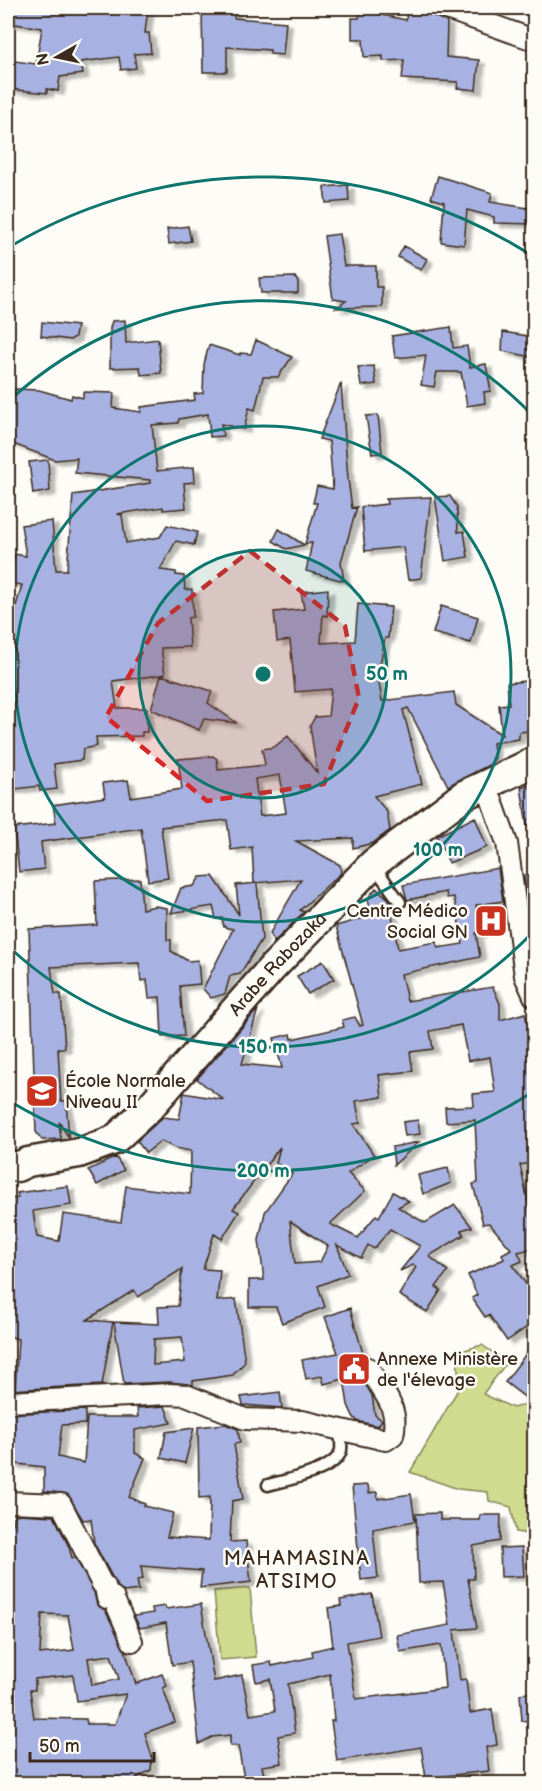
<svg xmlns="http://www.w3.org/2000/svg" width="542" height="1791" viewBox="0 0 542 1791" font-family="'Balsamiq Sans',sans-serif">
	<defs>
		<filter id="shadow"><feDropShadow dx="6" dy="4" stdDeviation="1.5" flood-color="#0004"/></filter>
	</defs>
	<rect width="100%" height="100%" fill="#fdfcf7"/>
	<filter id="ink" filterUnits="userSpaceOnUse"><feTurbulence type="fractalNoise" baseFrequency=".0167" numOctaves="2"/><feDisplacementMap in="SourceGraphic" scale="12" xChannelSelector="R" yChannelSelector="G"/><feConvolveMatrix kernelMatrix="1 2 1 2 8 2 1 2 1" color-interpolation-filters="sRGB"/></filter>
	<g filter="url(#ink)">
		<path fill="#e3e6f1" d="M497,908L501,931L486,934L481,911Z"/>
		<path fill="#cfdc8f" stroke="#858356" stroke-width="1.5" d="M482,1345L507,1362L483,1394L513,1408L530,1403L534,1407V1535L516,1532L511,1507L489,1501L488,1492L458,1489L410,1472L459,1388L457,1352Z
			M250,1588L256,1657L220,1660L214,1591Z"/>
		<path fill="#a7b2e2" stroke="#3b2a1e" stroke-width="1.5" fill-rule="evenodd" filter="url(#shadow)" d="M8,8H148L145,33H149L151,53L134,54L136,68L121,70L119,57L81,62L83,74L60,77L58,91L47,89V93L8,89V60L36,64L42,28L8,23Z
			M202,8H235L234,18L286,22L283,55L270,54V50L227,47V72H203Z
			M361,8H379L378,14L406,20L407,8H431V15L447,22L446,57L479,60L476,90L457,88L458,82L402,79L404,60L383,61V56L364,57L363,39H352V18H359Z
			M438,176L492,193L490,202L534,209V224L494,223V217L467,210L464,245L441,242L444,202L431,198Z
			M348,185L349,201L326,203L324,187Z
			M188,226L191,241L169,244L167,229Z
			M339,234L344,266H376V287H382V307L336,308L346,301L333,299L324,236Z
			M404,246L427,259L421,270L398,257Z
			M295,277L298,282V293H261L259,278Z
			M125,320L126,343L158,339L161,373L141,375L140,367L110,368V328L112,321Z
			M42,322L77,326L75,337L70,340L41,336Z
			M451,327L453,348L467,346L470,367L486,364L491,391L484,392L485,403L467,406L461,372H437L434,387L421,385L426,355L395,358L392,336Z
			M503,332L534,337L532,357L502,351Z
			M256,340L292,357L278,377H263L255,410L249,408L244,429L221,424L223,436L210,437L208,414L179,419L178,423L152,425L157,471L194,467L195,482L184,483L186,508L163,510V507L117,514L122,515L126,543L160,537L167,525L197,532L194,545L176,541L160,570L176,572V575L184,576L185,590L192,589L193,617L188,618L190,647L161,648L165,674L161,675L212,691L208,703L237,723L204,719L199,730L151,709L161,675L113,681L117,708H147V732H142V736L96,737L97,746L83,749L82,760L54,764L57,789L40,791L39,786L8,790V619L12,620L22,585L10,583L15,554L26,556L21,525L52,521L56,570H67L73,495L150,483V480L75,473L77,458L55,460L8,442V407L15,389L39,390L71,399L72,395L83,398V392L114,393L113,408L141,412V407L195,400L194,394L203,393L204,364L209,345L240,355V353L251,354Z
			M374,366L376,384L361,386L358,367Z
			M341,383L348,479L352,508L357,507L341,562L344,581L306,571L312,543L305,544L317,503H313L317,486L333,489L329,441L319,439Z
			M378,415L382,453L372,454L366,416Z
			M48,460L50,491L33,494L29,462Z
			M450,496L457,507L458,532L464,531L468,557L445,561L435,497Z
			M431,497L421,578L408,580L403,547L365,551L361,507L387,504L386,499Z
			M279,529L304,545L286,549L273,541Z
			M328,589L327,616L323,615L321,643L355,641L358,604L391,607L388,638H385L378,676L382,701L454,692L456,705L502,735L499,705L509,704L507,683L534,680V727L529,726V731L519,732V739L493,743L495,758L489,765L448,786L408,708L403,710L422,784L374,796L387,812L390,830L373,843L353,848V838L296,841L340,865L341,873L300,910L304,912L274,942L270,933L301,879L254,883L252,847L231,850L227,820L161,827L168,878L148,881L141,828L41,842L44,869L19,872L14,828L56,823L53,805L105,797L103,783L128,780L131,797L182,789L178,759L213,756L217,759L218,770L265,765L262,749L274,747L288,736L317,773L310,726L315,717L328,716L331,689L295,692L290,640L277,642L274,612L304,609L301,592ZM280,775L286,813L260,816L255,779Z
			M441,606L478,617L471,643L433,633Z
			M534,783V826H527L521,787Z
			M475,817L487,847L449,863L437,836Z
			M498,868L503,901L476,905L482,932L476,933L480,957L401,974L407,1001L493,987L500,1004V1020L525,1013L531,1038L534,1037V1162L520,1165L534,1229V1248L518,1252L522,1261L513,1265L534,1296V1322L507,1341L489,1315L485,1317L472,1298L477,1295L468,1275L504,1259L502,1254L511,1249L489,1223L483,1224L473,1184L478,1183L475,1120L446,1122L445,1107L474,1106L473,1094L495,1092L490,1057L468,1061L461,1025L430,1031L433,1049L410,1052L413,1071L379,1075L382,1097L356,1101L360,1123L353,1124L374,1155L348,1173L365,1191L330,1224L358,1238L376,1215L379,1217L393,1192L409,1201L398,1207L425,1223L455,1205L472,1227L461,1230L464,1235L429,1256L448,1271L436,1287L441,1290L427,1312L399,1295L416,1267L413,1265L400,1271L420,1246L390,1229L374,1249L368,1245L361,1258L337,1245L348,1274L318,1286L325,1307L282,1323L276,1307H249V1280H264L259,1240L265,1212L292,1174L276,1163L280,1147L233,1209L239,1212L222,1239L214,1234L203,1269L220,1270L217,1301L236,1299L245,1362L233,1375L193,1381V1385L170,1382L124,1384L114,1322L159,1324L158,1307L178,1306L182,1269L138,1297L134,1290L87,1320L113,1322L102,1385L8,1390H15L18,1339L8,1336V1303H11L10,1275H8V1199L18,1198L17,1193L68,1186L71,1205L33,1211L37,1237L59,1241L63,1214L121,1222L126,1186L190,1194L191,1151L175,1148L161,1141L146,1153L137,1141L163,1117L179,1119L184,1093L224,1100L197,1079L258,1009L242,1064L282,1068L274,1038L291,1034L292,1039L344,1027L342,1020L355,1017L360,1026L363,1025L336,926L371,916L368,898L376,888L389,899L398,949L436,942L438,948L463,944L454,897L447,898L446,892L407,900L403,885ZM290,1221L328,1246L320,1262L295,1264ZM182,1337L185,1362L153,1365L154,1339Z
			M534,874V946H533L524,876Z
			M213,876L239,915L236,885L257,883L262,939L240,974L230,976L225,994L211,998L203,989L233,929L224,927L222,918L216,919L213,906L171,913L181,888L194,886L200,877Z
			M140,879L142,909L155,906L167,908V940H171V951L188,961L198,960L200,984L180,986L184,1036L162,1037L160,997L149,998L147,980L141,981L139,963L51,967L55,994H61L65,1048H58L61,1101H66L69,1138L59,1122L61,1139L42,1140L36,1132L29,929L97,925L95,881Z
			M323,961L334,979L308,994L297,976Z
			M418,1120L420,1134L405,1136L403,1122Z
			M419,1142L394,1165L392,1147Z
			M116,1157L124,1170L97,1185L88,1170Z
			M448,1168L451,1183L423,1194L418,1175Z
			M350,1308L364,1357L358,1362L356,1369L372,1395L375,1415L382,1420L378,1426L357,1421L353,1416L348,1405L344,1379L324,1384L322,1376L306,1379L302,1360L338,1353L325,1317Z
			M534,1343V1404L505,1382Z
			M280,1392L282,1408L243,1405L241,1397Z
			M165,1406L171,1423L135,1430V1453L145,1458L129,1497L145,1504L144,1506L173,1513L167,1537L209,1540L210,1497L199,1498L198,1427L225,1424L238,1429L240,1443L234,1444L243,1499L232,1501L230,1542L246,1541L251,1582L200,1588L202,1571L141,1566L143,1579L137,1580L139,1590L124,1592L117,1586L94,1543L91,1519L83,1520L67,1494L44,1491V1467L8,1463V1414L85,1410V1424L62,1425L58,1457L84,1463L87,1417H138L137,1408Z
			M194,1428L185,1463L161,1458L166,1432Z
			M368,1485L369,1493L377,1492L378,1499L411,1494L415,1521L373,1529L378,1578L361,1580L352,1486Z
			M440,1513V1520H480V1515H501L500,1541L473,1546L474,1579H468L477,1628L454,1630L460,1680L466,1679L470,1713L492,1709L497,1745L486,1747L489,1771L426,1778L421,1747L337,1761L331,1721H334L330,1674L288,1684L295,1733L278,1736L282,1763L262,1766L266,1784H245L238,1746H230V1735L212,1737L199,1744L190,1662L172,1665L166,1623L140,1628L134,1616L153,1613L152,1608L165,1606L166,1609L201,1604L214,1681L242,1675L250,1715L275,1711L270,1679L256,1682L253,1665L271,1662L272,1666L313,1657L312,1651L333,1646L328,1608L341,1606L340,1600L372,1594L379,1636L347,1642L356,1699L445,1688L441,1645L400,1652L397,1635L450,1625L443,1582L419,1583L416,1514Z
			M18,1514L54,1516L69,1547L72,1558L75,1557L94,1592L97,1605L105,1610L125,1650L136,1684L162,1674L167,1686L163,1688L175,1722L145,1733L152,1757L151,1770L126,1784H8V1669L11,1612H8V1524H13L14,1517ZM42,1614L68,1615L74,1650L40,1654ZM111,1655L119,1679L92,1685L88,1658ZM73,1675L77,1701L126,1694L115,1724H87L86,1719L34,1718L30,1690H35V1679Z
			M522,1547L524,1576L501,1577L500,1548Z
			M534,1692V1720L522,1721L520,1694Z"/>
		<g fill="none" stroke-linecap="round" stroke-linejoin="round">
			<defs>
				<path id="lane" d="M374,866L400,902
					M268,1485C286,1480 337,1471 341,1450C342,1444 340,1437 340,1431"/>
				<path id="street" d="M444,8L534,40
					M486,784L507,843L525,976L534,996
					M8,1402L169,1394L186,1395L245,1419L302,1421L386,1440L393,1435C400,1408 382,1390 368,1368
					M8,1502L61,1504L102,1584L105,1586L107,1598L113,1597L132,1641"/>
				<g id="secondary">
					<path id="s1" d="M8,1165L17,1167L28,1162L79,1153L114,1140L149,1108L272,968L373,864L464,795L534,762"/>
				</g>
			</defs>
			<use href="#lane" stroke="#3b2a1e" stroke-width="15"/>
			<use href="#street" stroke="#3b2a1e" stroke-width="24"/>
			<use href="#secondary" stroke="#3b2a1e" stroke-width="33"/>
			<use href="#lane" stroke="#fdfcf7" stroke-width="10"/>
			<use href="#street" stroke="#fdfcf7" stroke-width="20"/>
			<use href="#secondary" stroke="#fdfcf7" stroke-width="28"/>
		</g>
	</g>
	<path fill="#d62828" fill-opacity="0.2" stroke="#d62828" stroke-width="4.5" stroke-dasharray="12 8" stroke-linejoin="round" d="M250,551L345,626L359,698L324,784L207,801L106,717L158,623Z"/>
	<circle cx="263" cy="674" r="124" fill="#0f766e" fill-opacity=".12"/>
	<g fill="none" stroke="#0f766e" stroke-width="3">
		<circle cx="263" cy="674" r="124"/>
		<circle cx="263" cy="674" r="248"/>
		<path d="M534 931A373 373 0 0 1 9 947M9 401A373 373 0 0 1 534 417"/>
		<path d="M534 1091A497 497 0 0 1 11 1102M11 246A497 497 0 0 1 534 257"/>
	</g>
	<defs>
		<symbol id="hospital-square" viewBox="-11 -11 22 22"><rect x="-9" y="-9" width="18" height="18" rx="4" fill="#c8321e" stroke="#fdfcf7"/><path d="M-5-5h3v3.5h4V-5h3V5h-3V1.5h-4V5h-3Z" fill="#fff"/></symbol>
		<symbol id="school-square" viewBox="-11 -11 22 22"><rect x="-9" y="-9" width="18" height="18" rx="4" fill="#c8321e" stroke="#fdfcf7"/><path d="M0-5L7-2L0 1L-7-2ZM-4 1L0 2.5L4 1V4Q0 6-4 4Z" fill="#fff"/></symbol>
		<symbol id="civic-square" viewBox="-11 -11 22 22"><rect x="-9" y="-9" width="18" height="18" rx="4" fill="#c8321e" stroke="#fdfcf7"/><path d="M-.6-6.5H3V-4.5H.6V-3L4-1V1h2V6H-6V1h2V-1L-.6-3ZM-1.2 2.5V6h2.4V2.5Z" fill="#fff"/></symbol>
	</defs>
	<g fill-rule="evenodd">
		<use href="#hospital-square" x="472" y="902" width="38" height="38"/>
		<use href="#school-square" x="23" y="1072" width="38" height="38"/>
		<use href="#civic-square" x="335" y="1350" width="38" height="38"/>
	</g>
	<g text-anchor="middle" stroke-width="5" stroke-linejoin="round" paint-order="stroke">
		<g font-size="18" fill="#3b2a1e" stroke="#fdfcf7" text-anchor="start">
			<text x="468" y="917" text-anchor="end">Centre Médico<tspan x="468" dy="21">Social GN</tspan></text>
			<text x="65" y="1087">École Normale<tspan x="65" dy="21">Niveau II</tspan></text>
			<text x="377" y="1365">Annexe Ministère<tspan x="377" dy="21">de l'élevage</tspan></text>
		</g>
		<g font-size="18" fill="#3b2a1e" stroke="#fdfcf7">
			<text dy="6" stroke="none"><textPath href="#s1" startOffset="351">Arabe Rabozaka</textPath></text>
		</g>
		<g font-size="20" letter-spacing="1.5" fill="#3b2a1e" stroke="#fdfcf7">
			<text x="297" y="1565">MAHAMASINA<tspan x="297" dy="23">ATSIMO</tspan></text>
		</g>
	</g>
	<circle cx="263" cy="674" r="9" fill="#0f766e" stroke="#fdfcf7" stroke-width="3"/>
	<g font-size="18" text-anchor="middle" font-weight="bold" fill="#0f766e" stroke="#fdfcf7" stroke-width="5" stroke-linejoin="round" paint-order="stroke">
		<text x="387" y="680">50 m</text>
		<text x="438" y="856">100 m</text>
		<text x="263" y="1053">150 m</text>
		<text x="263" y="1177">200 m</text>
	</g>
	<rect width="542" height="1791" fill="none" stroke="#fdfcf7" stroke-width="30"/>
	<rect x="15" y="15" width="512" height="1761" fill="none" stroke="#3b2a1e" stroke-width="2" filter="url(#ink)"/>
	<g transform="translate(57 57) rotate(261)" stroke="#fdfcf7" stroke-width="4.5" paint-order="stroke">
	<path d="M0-4.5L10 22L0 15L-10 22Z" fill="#3b2a1e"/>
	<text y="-9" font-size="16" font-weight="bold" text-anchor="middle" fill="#3b2a1e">N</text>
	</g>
	<path d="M30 1752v9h124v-9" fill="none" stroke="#3b2a1e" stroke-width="3"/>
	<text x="39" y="1752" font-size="18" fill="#3b2a1e" stroke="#fdfcf7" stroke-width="4.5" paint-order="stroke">50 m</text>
</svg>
